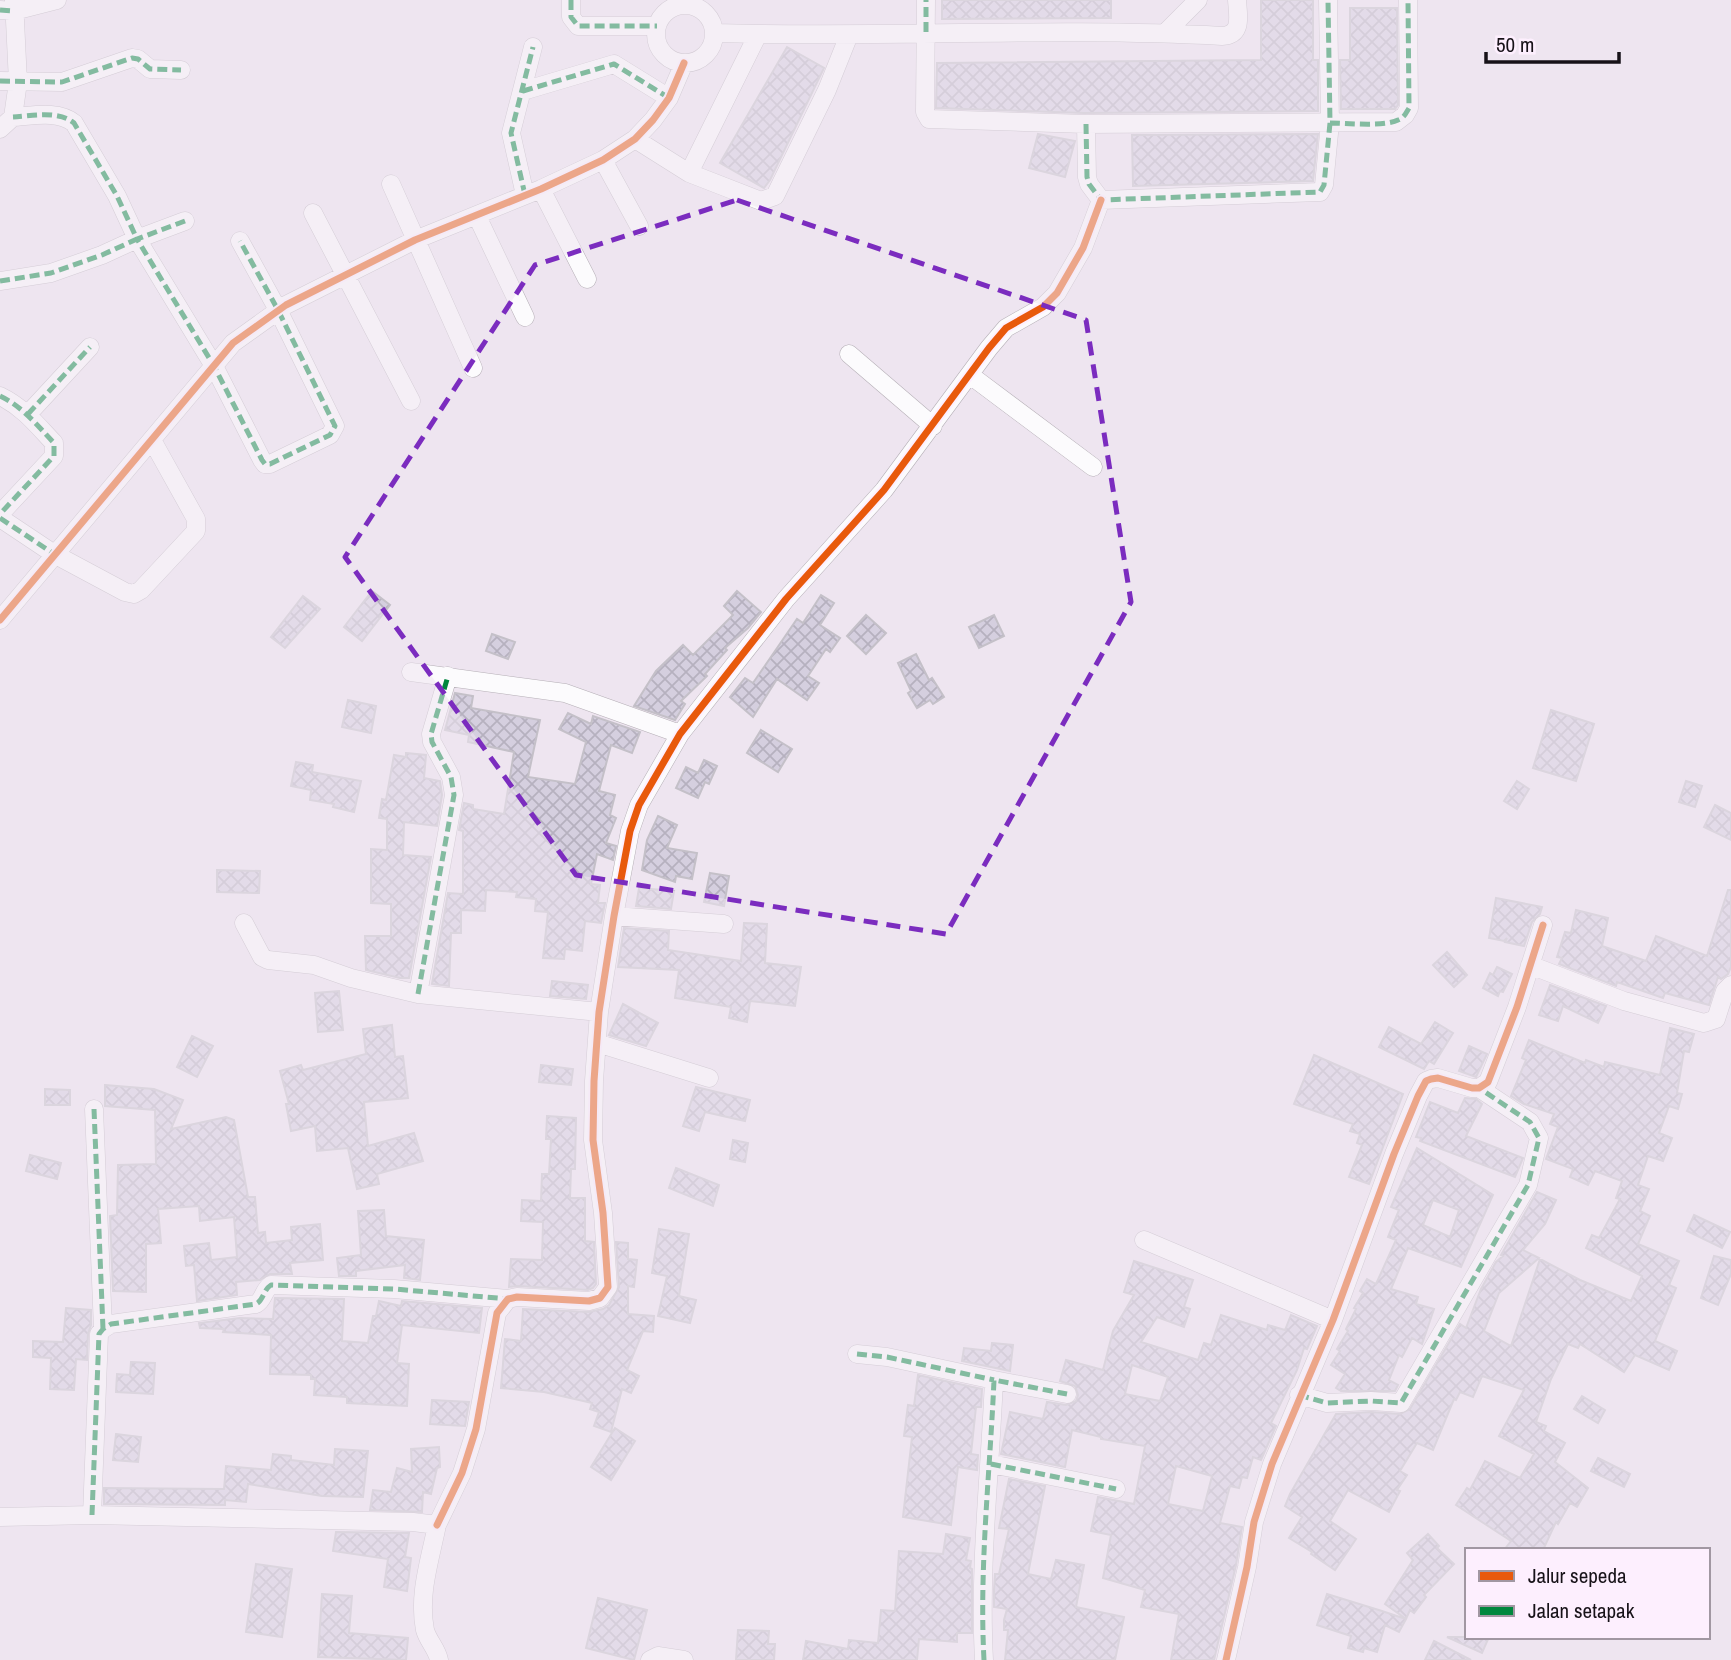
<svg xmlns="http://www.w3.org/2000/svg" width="1731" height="1660" viewBox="0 0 1731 1660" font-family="'Archivo Narrow',sans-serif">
	<defs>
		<pattern id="building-cross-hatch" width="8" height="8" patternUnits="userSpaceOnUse" patternTransform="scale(1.75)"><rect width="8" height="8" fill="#d5cfdf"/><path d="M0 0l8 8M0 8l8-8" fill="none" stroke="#b6b1bf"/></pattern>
	</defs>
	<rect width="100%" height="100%" fill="#eee5f0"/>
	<path fill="url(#building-cross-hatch)" stroke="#c4c0c8" stroke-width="2" fill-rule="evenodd" d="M942,0H1111V18L942,19Z
		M1261,0H1313V60H1318V111L1084,113L936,108L937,63L1261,60Z
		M1350,8H1397L1398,105L1395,109H1341L1340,60H1350Z
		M787,47L824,68L770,180L764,188L720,163Z
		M1038,134L1075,141L1065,177L1029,168Z
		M1318,134L1313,181L1133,186L1132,135Z
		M372,591L390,605L362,641L344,627Z
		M737,591L761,612L748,628L725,648L727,650L705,674L707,676L681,701L685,704L675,720L634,706L656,671L683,645L693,655L733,615L724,606Z
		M821,595L834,603L820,625L840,638L830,652L826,649L808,676L819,683L807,700L777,679L753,717L730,697L745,678L753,683L797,619L803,623Z
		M303,596L320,609L285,648L271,637Z
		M866,615L886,633L866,654L847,636Z
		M994,615L1004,636L979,648L969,627Z
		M492,634L515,642L508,659L486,651Z
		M916,654L929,680L932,678L944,697L933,704L930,700L917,708L908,693L911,691L898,663Z
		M455,693L473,696L471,708L540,720L528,777L575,784L586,742L559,729L568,713L591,724L593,716L640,732L632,753L611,745L599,791L615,795L610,815L616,818L606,843L616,846L613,860L597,854L591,884L600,885L598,903H605L601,923L585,921L582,951L565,949L564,959L543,958L548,912L535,911L536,899L516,897L517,892L486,890L485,911L461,910V933H451L449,986L432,984L433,978L448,893L463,894V831L459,830L464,803L473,805V809L504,814L514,752L468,742L469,735L445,730Z
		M348,700L376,706L371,733L342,727Z
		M1551,710L1594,724L1576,781L1533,768Z
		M761,730L792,749L778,772L747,753Z
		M406,753L426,755L424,778L440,781L442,795L437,826L404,822L403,855L431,857L409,978H400L366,970L365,936H391V904L371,903V849L387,850V819L379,818L382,799L386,800L394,755L406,757Z
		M704,760L717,766L709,784L705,782L698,798L676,788L686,767L698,773Z
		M296,762L313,765L312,772L361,781L354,812L333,807L334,804L310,800L311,790L291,786Z
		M1517,781L1529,789L1517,809L1504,801Z
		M1686,781L1702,786L1695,807L1679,802Z
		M1715,805L1731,813V840L1704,827Z
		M658,816L677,825L667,848L697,853L692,879L676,876L675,882L642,870L647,840Z
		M217,870L260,871L259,893L217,892Z
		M710,873L729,876L724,906L704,902Z
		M639,888L674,891L671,909L636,906Z
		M1728,890H1731V967L1728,974L1721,979L1718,977L1709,1005L1665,993L1663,998L1617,982L1616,986L1559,964L1562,958L1557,957L1565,932L1571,933L1576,910L1608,918L1602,946L1646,961L1656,936L1707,956Z
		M1496,898L1542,907L1540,914L1532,922L1524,946L1505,942L1507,938L1504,941L1489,938Z
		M744,923L767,924L765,963L801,967L795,1006L750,1001L747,1022L729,1018L731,1007L675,998L679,970L618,967L624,928L669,931L668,950L741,961Z
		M1447,952L1467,975L1454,987L1433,965Z
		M1497,967L1512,974L1503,992L1500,991L1498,996L1483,988L1490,973L1493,975Z
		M552,981L588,985L586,999L550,996Z
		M1550,985L1606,1006L1598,1023L1563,1006L1558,1021L1539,1015Z
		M339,991L343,1030L318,1032L315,993Z
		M623,1004L658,1023L646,1046L609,1035Z
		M1435,1022L1453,1033L1434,1064L1429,1061L1424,1069L1379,1047L1389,1027L1421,1044Z
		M392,1025L395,1057L403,1056L408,1098L364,1102L368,1146L414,1133L423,1161L377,1174L379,1184L357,1189L348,1148L317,1151L315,1126L291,1131L286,1104H289L280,1071L301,1065L303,1070L366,1054L363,1029Z
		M1670,1028L1694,1034L1689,1052L1684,1051L1677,1093L1682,1094L1678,1109L1669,1106L1659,1133L1672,1138L1663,1161L1648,1156L1638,1185L1649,1189L1640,1211L1650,1216L1638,1244L1679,1261L1669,1285L1676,1288L1655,1341L1677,1351L1669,1370L1635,1355L1624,1372L1580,1344L1578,1348L1568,1344L1551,1379L1536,1422L1546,1426L1544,1431L1565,1443L1555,1462L1588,1488L1577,1507L1570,1503L1558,1524L1556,1522L1543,1550H1504L1511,1541L1456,1505L1467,1488L1470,1490L1485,1461L1520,1478L1534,1454L1499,1436L1524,1390L1482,1376L1473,1397L1460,1392L1456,1400L1454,1399L1433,1450L1417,1443L1400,1471L1407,1475L1397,1490L1400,1491L1389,1512L1348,1490L1330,1521L1356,1539L1335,1570L1311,1554L1312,1552L1289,1538L1302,1517L1285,1506L1290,1494L1336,1414L1371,1412L1400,1414L1410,1409L1460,1324L1466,1328L1481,1289L1496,1262L1503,1256L1501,1255L1537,1192L1556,1200L1545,1224L1523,1250L1539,1258L1499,1293L1484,1331L1511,1346L1540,1259L1580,1280L1631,1301L1642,1276L1586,1248L1592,1235L1599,1238L1620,1199L1616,1198L1622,1181L1595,1171L1588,1185L1570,1177L1573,1169L1546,1159L1558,1127L1550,1124L1554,1114L1524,1104L1511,1096L1526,1060L1522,1058L1529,1040L1585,1063L1586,1060L1604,1067L1605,1062L1660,1075Z
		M192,1036L213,1046L197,1077L177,1067Z
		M1469,1046L1487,1054L1476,1077L1459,1071Z
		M1314,1055L1403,1094L1369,1184L1349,1177L1362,1145L1357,1143L1360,1134L1350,1131L1353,1124L1294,1104Z
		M541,1065L573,1069L571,1085L539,1082Z
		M105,1085L154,1089L183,1100L171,1129L226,1117L234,1120L248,1197H255L258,1233L265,1232L266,1243L292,1240L291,1227L320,1224L323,1260L290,1263L292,1274H270L260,1280L236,1282L237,1295L197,1301L194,1265L186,1266L184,1246L209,1243L211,1260L237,1257L234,1217L200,1221L199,1206L158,1209L161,1243L146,1244V1292L113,1291L110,1216L117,1215L118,1165L156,1164L155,1110L105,1106Z
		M696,1087L750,1100L745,1121L705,1112L699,1131L683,1126Z
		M45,1089L70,1090V1105H45Z
		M1465,1098L1476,1099L1482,1104L1466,1136L1523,1158L1515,1177L1420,1141L1421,1138L1416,1137L1430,1102L1458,1113Z
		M547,1116L576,1118L575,1169H571L570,1198H585V1241L594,1242L596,1284L593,1288L588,1290L518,1286L509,1287L511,1259L542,1260L543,1222L521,1221L522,1200L541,1201L542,1174H549L551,1139H546Z
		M733,1140L748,1143L745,1162L730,1159Z
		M1417,1148L1493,1195L1461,1267L1408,1248L1391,1289L1418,1297L1416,1304L1434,1309L1422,1344L1412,1338L1402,1357L1399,1355L1389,1380L1398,1385L1395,1391H1341L1336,1388L1345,1374L1331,1365L1340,1351L1337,1349L1348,1331L1346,1329L1356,1309L1354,1308L1363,1293L1360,1291L1367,1279L1376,1284L1396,1240L1388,1237L1399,1210L1391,1207ZM1433,1200L1459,1210L1450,1237L1423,1225Z
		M30,1155L61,1163L57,1179L26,1171Z
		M676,1168L719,1185L713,1206L669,1188Z
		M384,1210L386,1236L424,1240L420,1280L404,1278L405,1265L356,1271V1276H339L337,1258L361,1255L358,1211Z
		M1694,1215L1730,1232L1722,1248L1687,1231Z
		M659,1229L689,1234L679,1296L696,1300L690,1323L658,1316L667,1276L652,1273Z
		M616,1242L628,1243V1259L637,1260L634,1287L628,1286V1314L654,1316L653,1332L643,1331L627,1370L639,1376L631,1393L622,1389L611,1432L594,1426L599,1412L590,1409L592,1403L544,1392L501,1388L505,1339L521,1341L523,1309L589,1312L603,1309L609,1305L619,1287Z
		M1714,1256L1731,1260V1274L1718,1305L1701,1298Z
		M1134,1261L1193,1280L1184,1307L1190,1309L1184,1327L1157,1317L1141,1342L1198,1360L1204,1343L1211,1345L1221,1315L1267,1330L1268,1325L1285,1330L1291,1315L1317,1326L1307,1349L1304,1348L1297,1370L1271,1423L1276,1426L1261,1460L1253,1457L1247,1478L1242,1477L1239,1488L1230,1486L1220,1523L1242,1527L1236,1565L1214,1660H1171L1179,1614L1141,1607L1145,1590L1103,1578L1111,1535L1091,1531L1098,1497L1134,1504L1145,1446L1101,1439V1437L1072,1430L1065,1467L1001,1454L1010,1412L1043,1419L1047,1402L1066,1405L1076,1401L1078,1395L1075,1386L1060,1381L1066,1360L1103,1370L1113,1331L1134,1295L1124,1292ZM1132,1365L1168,1377L1160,1401L1125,1394ZM1176,1466L1212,1476L1203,1511L1168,1504Z
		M275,1298L344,1299L342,1341L368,1343L373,1316H376L379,1301L401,1306L402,1301L482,1308L479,1333L402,1325L397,1363L409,1364L407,1406L347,1403V1397L314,1395L315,1379H311V1375L270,1374L271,1335L223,1332L224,1329L200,1328L199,1323L240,1318L273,1319Z
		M66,1308L91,1310V1325L88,1334L87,1360L76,1359L74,1390L50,1389L51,1358L33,1357V1341L63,1342Z
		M992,1343L1013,1345L1010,1371L962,1361L964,1348L991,1351Z
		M131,1362L155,1363L153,1394L116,1392L117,1374L130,1375Z
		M918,1375L982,1389L981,1407H976L971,1454L978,1455L977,1470L958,1467L951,1525L903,1517L912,1437L904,1436L908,1405L914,1406Z
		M1582,1396L1605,1410L1598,1423L1574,1409Z
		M432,1400L469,1402L465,1426L430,1424Z
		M615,1428L635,1441L611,1480L591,1467Z
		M116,1434L141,1437L138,1462L113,1460Z
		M439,1447L440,1467L437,1468L431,1494L423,1492L422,1512L370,1510L373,1490L391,1492L397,1468L412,1472L411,1449Z
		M335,1449L368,1451L363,1497L322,1496L248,1484L246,1502L225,1500V1505L104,1504V1488L224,1489L226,1466L271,1470L273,1454L291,1456V1460L334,1465Z
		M1598,1458L1630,1474L1624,1487L1591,1471Z
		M1009,1479L1045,1486L1028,1574L1051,1579L1056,1560L1084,1565L1076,1607L1124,1617L1115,1660H1005L1008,1630H1004V1620L1007,1609L994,1607V1590L995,1574H999L1009,1529L999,1528Z
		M336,1532L409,1533L405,1557L411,1558L407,1591L384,1587L388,1559L333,1551Z
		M946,1534L970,1538L966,1560L971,1561L970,1568L972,1569V1633H957V1642L919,1639L917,1660H803L806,1641L848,1649L849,1640L878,1643L881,1610L895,1611L899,1551L943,1554Z
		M1428,1534L1439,1546L1437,1548L1454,1564L1424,1595L1426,1597L1414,1613L1410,1610L1406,1619L1385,1604L1413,1560L1407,1553Z
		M256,1564L292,1569L282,1637L246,1632Z
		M322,1594L352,1596L349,1633L408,1638L406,1660L318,1657Z
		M1327,1594L1382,1611L1406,1619L1399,1632L1385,1625L1377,1652L1364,1648L1363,1652L1348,1648L1351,1636L1317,1625Z
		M598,1598L647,1610L634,1660L586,1648Z
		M738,1630L769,1631L768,1644H775L774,1660H736Z
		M1447,1637H1489L1482,1653Z
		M1434,1641L1471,1660H1425Z"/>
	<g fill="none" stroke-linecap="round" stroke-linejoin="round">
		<defs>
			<path id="street" d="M571,0V17L578,26H657
				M926,0L925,112L929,119L1086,124L1396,122L1405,115L1409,108L1408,0
				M656 34a29 29 0 1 1 58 0a29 29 0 1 1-58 0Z
				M0,10L14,11L57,0
				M714,33C883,38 1053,27 1222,36C1243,35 1238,16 1237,0
				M1165,33L1198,0
				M758,34L689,173L761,201L775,196L827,90L849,35
				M0,81L62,82L132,58L138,59L150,69L181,70
				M523,91L614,64L669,98
				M1086,124L1087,177L1089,184L1101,200L1320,192L1324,185L1330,123L1328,0
				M0,129L13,117L18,82L14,0
				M635,139L689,173
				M603,160L639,226
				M391,184L473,368
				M541,189L587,279
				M525,195L511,133L533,47
				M313,213L411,401
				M477,216L525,317
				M185,221L137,239L214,366L262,460L265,464H270L330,435L335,426L278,310L240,241
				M0,281L51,273L102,255L137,239L117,196L74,123C58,110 32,116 13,117
				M849,354L933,426
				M970,375L1093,467
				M0,396C23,407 37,425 54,443V456L0,514
				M28,414L90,347
				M0,518L54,554L125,592L134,594L141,590L196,531V519L152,440
				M0,620L233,343L286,305L415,240L541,189L603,160L635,139L653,120L669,98L684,63
				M411,672L565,693L680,734
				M614,916L724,924
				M244,923L262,957L268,960L314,965L351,978L418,994L599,1012
				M1530,965L1624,1001L1704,1023L1716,1019L1725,991L1731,985
				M418,994L454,795L451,777L432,742L431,734L448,676
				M597,1043L709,1078
				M94,1109L103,1329
				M1144,1240L1333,1320
				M857,1354L887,1357L994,1380
				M1299,1395L1327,1403L1371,1401L1401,1403L1528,1185L1539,1138L1530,1122L1479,1088
				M991,1464L1116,1489
				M92,1515L99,1334L103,1329L111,1324L256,1304C264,1300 263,1290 271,1285L394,1289L508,1299
				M0,1517L92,1515L413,1522L437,1525C430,1560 418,1595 425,1630C428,1641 437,1649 439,1660
				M437,1525L462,1473L476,1429L497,1313L508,1299L517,1297L589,1301L600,1298L608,1287L603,1213L593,1140L594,1081L599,1012L614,916L630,831L639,805L680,734L786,599L884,490L989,348L1006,328L1043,307L1057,293L1083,248L1101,200
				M650,1660L658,1656L684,1660
				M984,1660C979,1567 990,1473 994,1380L1067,1394
				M1226,1660L1247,1567L1254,1522L1272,1464L1333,1320L1394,1154L1418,1096L1426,1081L1431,1079L1438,1078L1472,1088H1479L1488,1082L1517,1007L1543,925"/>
		</defs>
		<use href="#street" stroke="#b5afb6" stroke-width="19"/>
		<use href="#street" stroke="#fcfbfd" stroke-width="18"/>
		<path stroke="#00873e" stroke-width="5" stroke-dasharray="10 5" stroke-linecap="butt" d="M571,0V17L578,26H657
			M0,10L14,11
			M926,32V0
			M0,81L62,82L132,58L138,59L150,69L181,70
			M523,91L614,64L669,98
			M1330,123C1347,123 1384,127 1398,120C1404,118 1406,113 1409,108L1408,0
			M1086,124L1087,177L1089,184L1101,200L1320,192L1324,185L1330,123L1328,0
			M525,195L511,133L533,47
			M185,221L137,239L214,366L262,460L265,464H270L330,435L335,426L278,310L240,241
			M0,281L51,273L102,255L137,239L117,196L74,123C58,110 32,116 13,117
			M0,396C23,407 37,425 54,443V456L0,514
			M28,414L90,347
			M0,518L54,554
			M418,994L454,795L451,777L432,742L431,734L448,676
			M94,1109L103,1329
			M857,1354L887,1357L994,1380
			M1299,1395L1327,1403L1371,1401L1401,1403L1528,1185L1539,1138L1530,1122L1479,1088
			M991,1464L1116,1489
			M92,1515L99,1334L103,1329L111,1324L256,1304C264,1300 263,1290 271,1285L394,1289L508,1299
			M984,1660C979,1567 990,1473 994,1380L1067,1394"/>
		<defs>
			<path id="cycleway" d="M0,620L233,343L286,305L415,240L541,189L603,160L635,139L653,120L669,98L684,63
				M437,1525L462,1473L476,1429L497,1313L508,1299L517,1297L589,1301L600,1298L608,1287L603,1213L593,1140L594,1081L599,1012L614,916L630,831L639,805L680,734L786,599L884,490L989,348L1006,328L1043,307L1057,293L1083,248L1101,200
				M1226,1660L1247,1567L1254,1522L1272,1464L1333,1320L1394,1154L1418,1096L1426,1081L1431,1079L1438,1078L1472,1088H1479L1488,1082L1517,1007L1543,925"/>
		</defs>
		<use href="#cycleway" stroke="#fdeffe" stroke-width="11"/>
		<use href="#cycleway" stroke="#e8590c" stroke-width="7"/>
	</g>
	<path d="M0 0H1731V1660H0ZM737,200L1086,320L1131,602L946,934L576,875L345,557L535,265Z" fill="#eee5f0" fill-opacity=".55" fill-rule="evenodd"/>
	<path fill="none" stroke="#7b2cbf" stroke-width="5" stroke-dasharray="14 9" stroke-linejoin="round" d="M737,200L1086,320L1131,602L946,934L576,875L345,557L535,265Z"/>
	<rect x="1465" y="1548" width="245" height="91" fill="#fdeffe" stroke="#a197a2" stroke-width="2"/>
	<rect x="1479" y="1571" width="35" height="10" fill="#e8590c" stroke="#a197a2" stroke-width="2"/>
	<text x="1528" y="1583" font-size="21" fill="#171218">Jalur sepeda</text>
	<rect x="1479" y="1606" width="35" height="10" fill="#00873e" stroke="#a197a2" stroke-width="2"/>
	<text x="1528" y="1618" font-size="21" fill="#171218">Jalan setapak</text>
	<path d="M1486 52v10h133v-10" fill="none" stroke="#171218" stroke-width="3.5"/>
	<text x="1496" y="52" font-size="21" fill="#171218" stroke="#fdeffe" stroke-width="5" paint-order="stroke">50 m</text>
</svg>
